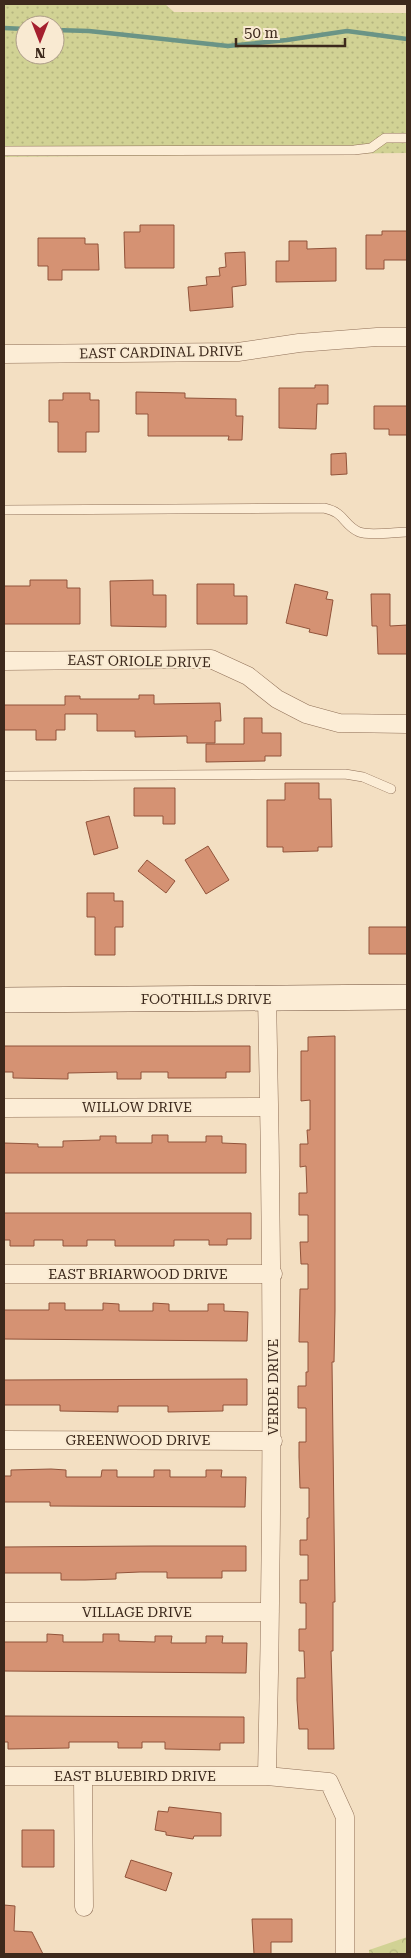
<svg xmlns="http://www.w3.org/2000/svg" width="411" height="1958" viewBox="0 0 411 1958" font-family="'Roboto Serif',serif">
	<defs>
		<pattern id="grass-dots" width="8" height="8" patternUnits="userSpaceOnUse" patternTransform="scale(1.25)"><rect width="8" height="8" fill="#d1d294"/><path d="M2 2h.1M6 6h.1" fill="none" stroke="#b4b47f" stroke-width="1.8" stroke-linecap="round"/></pattern>
		<pattern id="park-crowns" width="20" height="18" patternUnits="userSpaceOnUse" patternTransform="scale(1.25)"><rect width="20" height="18" fill="#d1d294"/><path d="M2 6a3 3 0 1 1 6 0M12 15a3 3 0 1 1 6 0" fill="none" stroke="#b4b47f"/></pattern>
	</defs>
	<rect width="100%" height="100%" fill="#f3dfc2"/>
	<path fill="url(#grass-dots)" fill-rule="evenodd" d="M4,4H165L174,12L407,13V153L4,157ZM25,25H55V55H25Z"/>
	<path fill="url(#park-crowns)" d="M407,1937V1954H369V1950Z"/>
	<g fill="none" stroke-linecap="round" stroke-linejoin="round">
		<path stroke="#6a9486" stroke-width="4.5" d="M4,28L25,29
			M55,30L89,31L228,46L287,40L347,31L407,39"/>
	</g>
	<path fill="#d59273" stroke="#91533a" d="M140,225H174V268H125L124,232H140Z
		M382,231H407V260H384V269H366V235H382Z
		M38,238H85V244H98L99,270H62V280H48V266H38Z
		M289,241H307V249L336,248V281L276,282V261H289Z
		M245,252L246,285L232,287L233,307L190,311L188,287L207,285L206,277L220,276L219,268L226,267L225,253Z
		M315,385H328V404H317L316,429L279,428V388H315Z
		M136,392L185,393V398L236,399V416H243L242,440H228L229,436H148V414H136Z
		M63,393H90V400H99V432H86V452H58V422H49V400H63Z
		M374,406H407V435H389V429H374Z
		M346,453L347,474L331,475V454Z
		M30,580H67V588H80V624H4V586H30Z
		M153,580V595H166V627L111,626L110,581Z
		M197,584H234V596H247V624H197Z
		M295,584L328,592L326,599L333,600L327,636L309,632L310,629L286,623Z
		M371,594H390V626L407,625V654H378L377,626H372Z
		M139,695H154V704L220,703L221,721H215V743H187V736L135,737V731H97V714H65V730H56V740H36V730H4V705H65V696H80V699H139Z
		M244,718H262V733H281V756H265V761L206,762V744H244Z
		M285,783H319V799H331L332,847H318V851L283,852V847H267V800H285Z
		M134,788H175V824H163V816H134Z
		M109,816L118,848L94,855L86,822Z
		M208,846L229,880L206,894L185,860Z
		M147,860L175,881L166,893L138,871Z
		M87,893H114V901H123V927H115V955H95V917H87Z
		M369,927H407V954H369Z
		M335,1036V1311L334,1362H332L335,1602H333V1651H331L334,1749H308V1729H299L297,1700V1678H305L304,1651H299V1629H306V1603H300V1580H308V1555H300V1540H307V1518H309V1488H300L299,1457V1442H306V1408H298V1386H306V1372H308V1342H299L300,1289H308V1264H301L300,1242H308V1215H299V1193H307L306,1166L300,1167V1144H308L307,1130H310V1100L301,1101V1051H308V1037Z
		M4,1046H250V1072H226V1078H168V1072H141V1079H117V1072L68,1073V1079L13,1078V1072H4Z
		M152,1135H168V1142H206V1136H222V1143L246,1144V1173H4V1143L38,1144V1147H63V1141L100,1140V1136H116V1143H152Z
		M4,1213H251V1239H227V1245H209V1240H174V1246H115V1240H87V1246H63V1240H34V1246H10V1240H4Z
		M49,1303H65V1310H103V1303L119,1304V1311H153V1303L169,1304V1311H208V1304H224V1311L248,1312L247,1341L4,1339V1310H49Z
		M247,1379V1405H223V1411L168,1412V1406H118V1412L60,1411V1405H4V1380Z
		M51,1469L66,1470V1477H101L102,1470H117V1477H154V1470H170V1477H206V1470H222L221,1477H246L245,1507L50,1506V1502H4V1476H11V1470Z
		M153,1546H246V1571H222V1578H167V1572H140L116,1573V1579L85,1580H61V1573H4V1547Z
		M47,1634L63,1635V1642H103V1634H119V1641L155,1642V1636H172L171,1643H206V1636H223L222,1643H247L246,1673L4,1671V1642H47Z
		M4,1716L244,1717V1743H220V1750L165,1749V1742H142V1748H118V1742H69V1748L8,1749V1742H4Z
		M169,1807L221,1813V1836H194L193,1839L166,1835V1832L155,1830L158,1811L168,1812Z
		M22,1830H54V1867H22Z
		M131,1860L172,1873L166,1891L125,1877Z
		M4,1905L15,1906L14,1931L32,1932L43,1954H4Z
		M252,1919H292V1942H271V1954H254Z"/>
	<g fill="none" stroke-linecap="round" stroke-linejoin="round">
		<defs>
			<path id="lane" d="M4,151L354,150L371,148L385,138H407
				M4,510L324,508C346,513 342,524 359,532C369,536 396,532 407,532
				M4,776L345,774L363,777L391,789"/>
			<path id="street" d="M4,354L238,352L299,343L377,337H407
				M4,661L211,659L248,676L277,699L306,714L339,723L407,724
				M267,999C273,1258 273,1516 267,1776
				M4,1108L269,1107
				M4,1274H273
				M4,1440L273,1441
				M4,1612H270
				M4,1776H267L329,1782L345,1817V1954
				M83,1776L84,1907"/>
			<path id="secondary" d="M4,1000L407,997"/>
		</defs>
		<use href="#lane" stroke="#8f6f57" stroke-width="10"/>
		<use href="#street" stroke="#8f6f57" stroke-width="19"/>
		<use href="#secondary" stroke="#71503a" stroke-width="26"/>
		<use href="#lane" stroke="#fcedd6" stroke-width="9"/>
		<use href="#street" stroke="#fcedd6" stroke-width="18"/>
		<use href="#secondary" stroke="#fcedd6" stroke-width="25"/>
	</g>
	<g text-anchor="middle" stroke-width="4" stroke-linejoin="round" paint-order="stroke">
		<g font-size="14" fill="#3d291c" stroke="#f9ead2">
			<text transform="translate(161 352) rotate(-1)" y="5">EAST CARDINAL DRIVE</text>
			<text transform="translate(139 661) rotate(1)" y="5">EAST ORIOLE DRIVE</text>
			<text x="206" y="1004">FOOTHILLS DRIVE</text>
			<text x="137" y="1112">WILLOW DRIVE</text>
			<text x="138" y="1279">EAST BRIARWOOD DRIVE</text>
			<text transform="translate(273 1387) rotate(-90)" y="5">VERDE DRIVE</text>
			<text x="138" y="1445">GREENWOOD DRIVE</text>
			<text x="137" y="1617">VILLAGE DRIVE</text>
			<text x="135" y="1781">EAST BLUEBIRD DRIVE</text>
		</g>
	</g>
	<rect width="411" height="1958" fill="none" stroke="#3d291c" stroke-width="10"/>
	<g transform="translate(40 40) rotate(180)"><circle r="24" fill="#f9ead2" stroke="#ae9d89"/>
	<path d="M0-4L9 19L0 12L-9 19Z" fill="#a5202e"/>
	<text y="-8" font-size="14" font-weight="bold" text-anchor="middle" fill="#3d291c">N</text>
	</g>
	<path d="M236 38v8h109v-8" fill="none" stroke="#3d291c" stroke-width="2.5"/>
	<text x="244" y="38" font-size="15" fill="#3d291c" stroke="#f9ead2" stroke-width="4" paint-order="stroke">50 m</text>
</svg>
